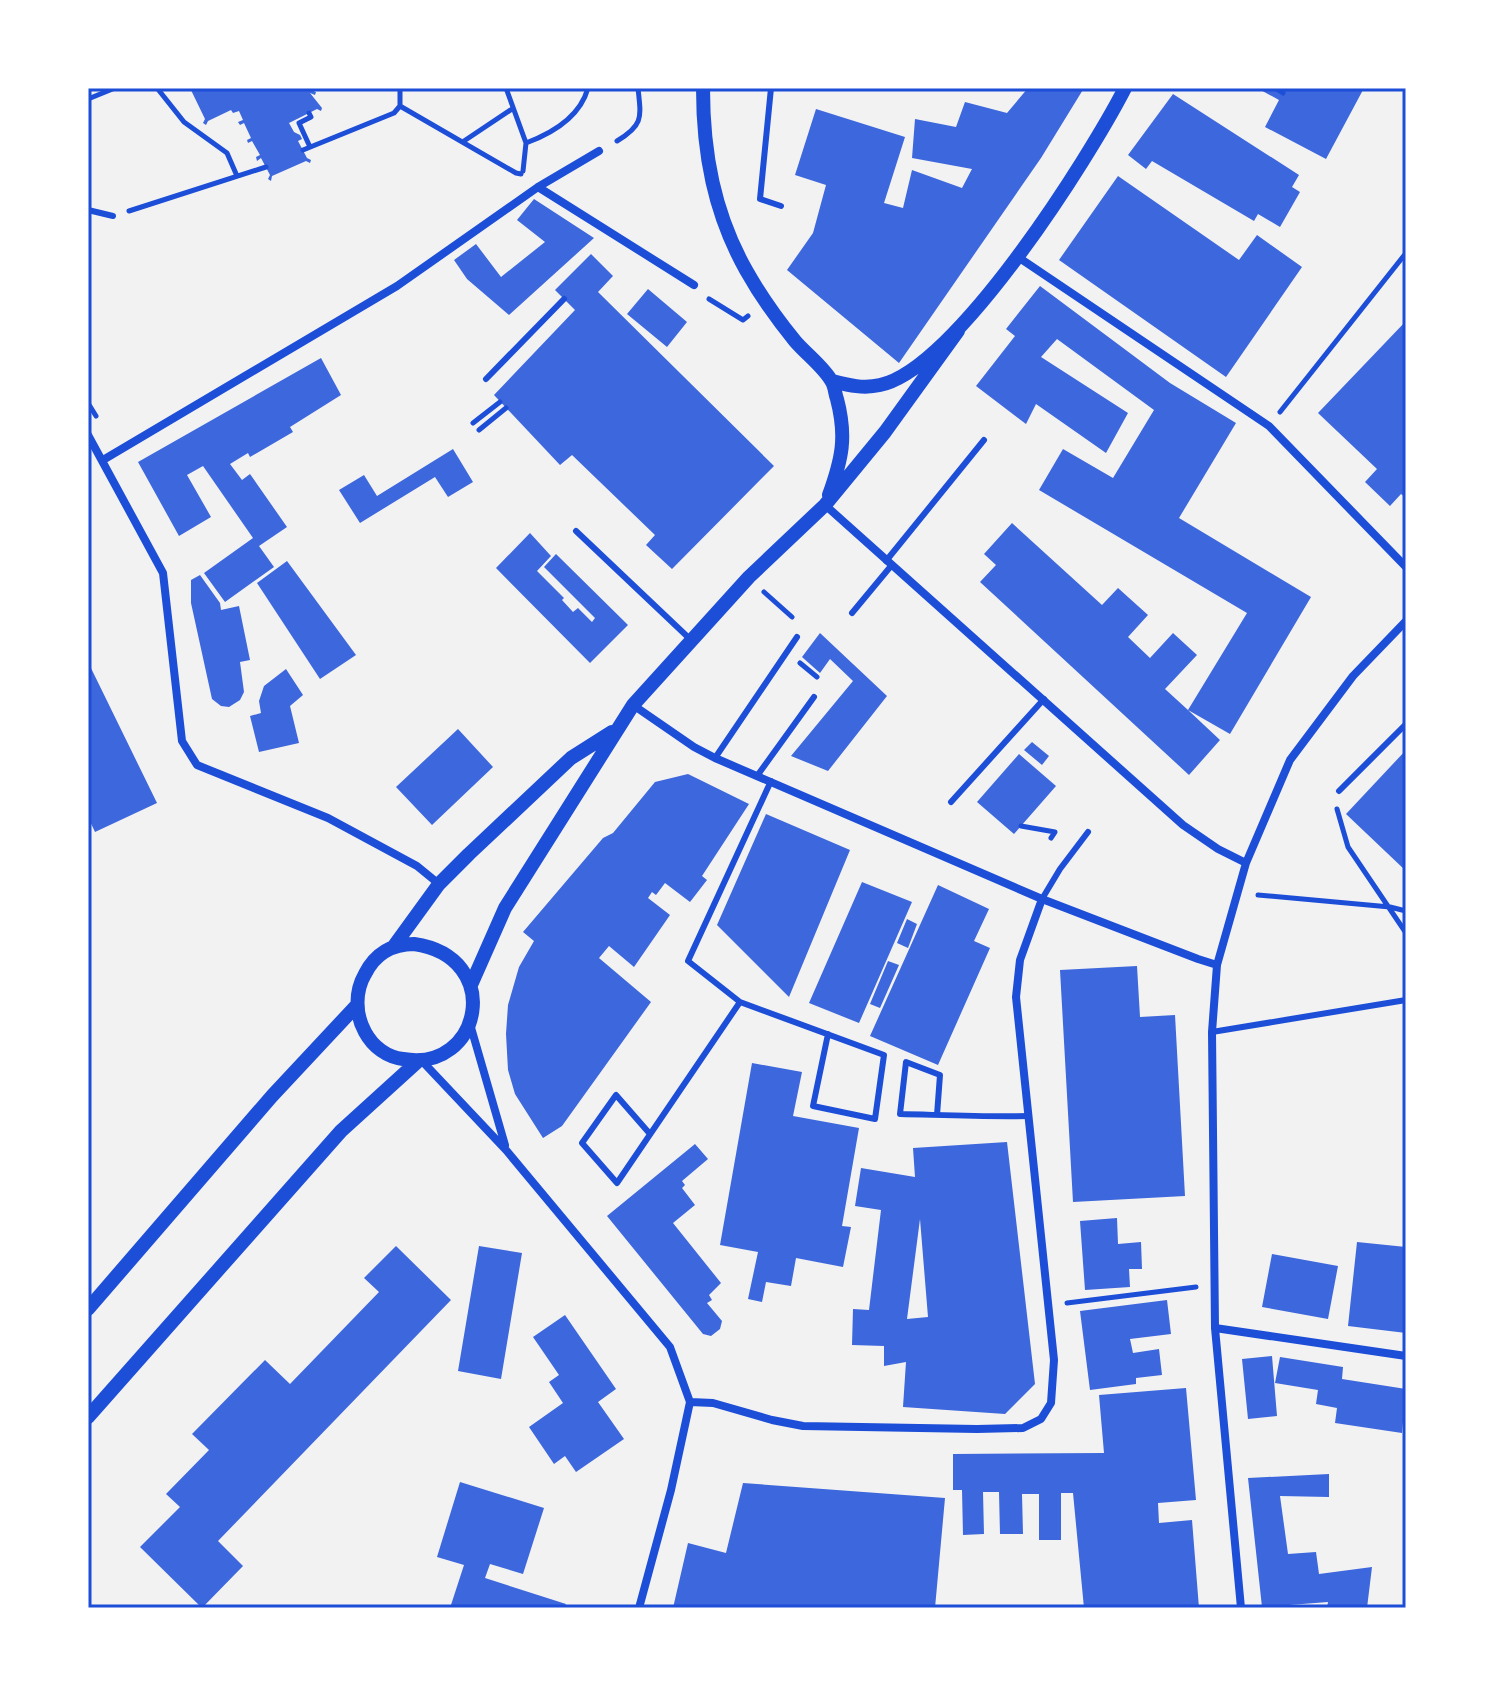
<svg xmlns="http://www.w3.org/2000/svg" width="1494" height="1696" viewBox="0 0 1494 1696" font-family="'Source Sans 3',sans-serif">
	<rect width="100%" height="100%" fill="#f2f2f2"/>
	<path fill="#3d67dc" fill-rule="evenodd" d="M190,88H315L311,90L316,92L315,95L310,93L322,108L321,111L317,109L289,123L294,132L300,135L302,139L298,141L307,158L311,160L310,163L306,161L272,176L271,181L268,179L270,175L261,158L257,161L256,157L260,155L252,141L248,143L247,140L251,138L244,123L240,125L238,122L243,120L239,111L233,113L231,110L208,121L206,125L203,123L205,119Z
		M1028,88H1084L1041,158L899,363L787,270L813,233L826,185L795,175L816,109L905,137L884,203L903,208L912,170L962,188L972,169L912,158L915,119L956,127L965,102L1007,113Z
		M1257,88H1364L1326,159L1265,127L1279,100Z
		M1173,94L1299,175L1292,187L1300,192L1280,227L1258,214L1254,221L1152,161L1146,169L1128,155Z
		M1118,176L1239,260L1257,235L1302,267L1226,377L1059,260Z
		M534,199L594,238L509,315L467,279L454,260L476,244L501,277L545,242L517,220Z
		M591,254L613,276L598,292L774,466L672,569L646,545L655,535L572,455L560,465L494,395L575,310L555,290Z
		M1040,286L1170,383L1236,423L1179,518L1311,597L1230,734L1188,710L1220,740L1189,775L980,582L996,565L984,554L1012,523L1102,605L1118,588L1148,615L1128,637L1150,658L1173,633L1197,655L1165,689L1188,710L1247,613L1039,490L1063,449L1113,478L1154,410L1057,339L1041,357L1128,413L1106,453L1036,404L1026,424L976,386L1015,336L1006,329Z
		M648,289L687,322L667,347L627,314Z
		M1406,321V498L1401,494L1390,506L1365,482L1377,469L1318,413Z
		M321,358L341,395L290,427L293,432L250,457L248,453L230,464L242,480L250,474L287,527L259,546L274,567L225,602L204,573L253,538L203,466L187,475L211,517L179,536L138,462Z
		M453,449L473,482L448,497L435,477L360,523L339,490L364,475L377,496Z
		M530,533L551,556L537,571L564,598L562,600L573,612L578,608L592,622L595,618L544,567L556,554L628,625L590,663L496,568Z
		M287,561L356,655L320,679L257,583Z
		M200,575L220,603L221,610L239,606L250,660L240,662L244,692L240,700L229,707L221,706L212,699L191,603V580Z
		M820,633L887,696L828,771L791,756L853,681L830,659L820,673L802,657Z
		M88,662L157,803L95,832L88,817Z
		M286,669L303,695L290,706L299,743L259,752L250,716L261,713L259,701L264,686Z
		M458,729L493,767L432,825L396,787Z
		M1032,742L1049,756L1042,765L1024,750Z
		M1406,750V871L1346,814Z
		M1019,754L1056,786L1014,834L977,802Z
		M688,774L749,804L702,876L707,880L690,902L665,883L656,895L652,892L648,898L670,915L634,967L609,946L599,958L651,1002L562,1126L543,1138L515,1094L508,1070L506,1034L508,1005L519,967L534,941L523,932L603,838L613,833L655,782Z
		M766,814L850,850L789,997L717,925Z
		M862,882L912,902L859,1023L809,1003Z
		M938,885L989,909L974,941L990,948L938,1065L870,1036Z
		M907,919L917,924L908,948L897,943Z
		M888,961L899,965L880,1008L870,1004Z
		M1137,966L1140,1017L1175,1015L1185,1196L1073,1202L1060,970Z
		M752,1063L802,1072L793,1116L859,1128L842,1226L851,1227L843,1267L796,1258L791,1286L766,1282L762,1302L748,1299L758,1252L720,1245Z
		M1007,1142L1035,1384L1005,1414L903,1407L906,1362L884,1366V1346L852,1345L853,1309L869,1310L881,1210L855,1206L861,1168L915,1177L913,1148ZM920,1219L928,1317L907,1319Z
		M695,1144L708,1159L682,1181L685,1185L682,1188L695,1205L673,1223L721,1283L709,1295L712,1300L707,1303L722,1321L720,1329L711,1336L703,1334L607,1216Z
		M1117,1218L1118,1244L1141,1242L1142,1269H1129L1130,1287L1085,1290L1080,1221Z
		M1357,1242L1406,1247V1333L1348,1326Z
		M396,1246L451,1300L218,1541L243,1566L202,1608L140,1547L180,1507L166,1494L209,1450L192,1434L265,1360L290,1384L379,1292L364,1278Z
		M479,1246L522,1253L501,1379L458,1371Z
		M1272,1254L1338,1266L1328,1319L1262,1307Z
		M1167,1300L1171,1334L1130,1339L1133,1353L1159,1349L1162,1375L1136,1378V1384L1090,1390L1080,1311Z
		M565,1315L616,1389L598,1402L624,1439L576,1472L565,1456L554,1464L529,1427L563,1403L549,1382L559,1375L533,1337Z
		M1272,1356L1277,1416L1248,1419L1242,1359Z
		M1280,1357L1343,1367L1342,1379L1406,1389L1402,1433L1335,1423L1337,1408L1316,1404L1318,1390L1275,1383Z
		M1186,1388L1196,1500L1158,1503L1159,1523L1192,1520L1199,1608H1084L1073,1493H1061V1540H1039V1494H1022L1023,1534H1000L999,1492H983L984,1534L963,1535L962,1490H953V1454L1104,1453L1099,1395Z
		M1329,1474V1497L1280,1496L1288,1554L1316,1552L1319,1574L1372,1567L1367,1608H1327L1328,1602L1262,1607L1248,1478Z
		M460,1482L544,1508L523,1574L490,1564L485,1578L566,1604L564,1608H450L464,1565L437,1557Z
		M743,1483L945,1498L935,1608H673L688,1543L726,1553Z"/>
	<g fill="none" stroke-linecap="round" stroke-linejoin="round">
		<path stroke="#1d4ed8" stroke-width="5" d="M157,88L184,122L227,153L237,176
			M506,88L526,143L523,171
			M1275,88L1283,93
			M88,99L115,88
			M400,106L516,173L521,174
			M309,113L311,117L299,123L310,147
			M464,141L512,109
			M617,141C644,125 641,117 638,88
			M526,143C553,133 580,117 588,88
			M303,150L394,113L400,106V88
			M129,211L266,167
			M709,299L743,320L748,316
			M88,403L96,416
			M1280,412L1406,253
			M473,423L500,402
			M479,430L506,408
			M764,592L792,617
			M800,663L817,677
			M1337,809L1348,847L1406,933
			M1021,826L1055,832L1051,838
			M1258,895L1390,907L1406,911
			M1067,1303L1196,1287"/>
		<path stroke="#1d4ed8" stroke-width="6" d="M771,88L760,199L781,206
			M88,210L113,216
			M486,379L564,299
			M576,531L691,640
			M886,561L984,440
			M852,613L891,566
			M715,758L797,637
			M757,776L814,697
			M1339,791L1406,724
			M951,802L1044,699
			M1042,899L1060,869L1088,832
			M740,1002L884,1055L875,1119L813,1106L828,1034
			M1212,1032L1406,1000
			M937,1115L940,1075L906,1062L900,1114C943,1115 986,1117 1029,1116
			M650,1134L616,1095L582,1143L617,1183L740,1002L688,961L771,781"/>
		<path stroke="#1d4ed8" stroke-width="8" d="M538,187L694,285
			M1018,257L1269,426L1406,567
			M88,435L163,573L182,741L197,765L328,818L417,866L439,884
			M103,460L397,286L538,187L599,151
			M825,505L1183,825L1218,849L1246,863
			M633,705L694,747L715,758L1042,899L1198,959L1217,965
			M470,1024L505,1145
			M422,1061L506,1150L670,1347L690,1402L671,1490L639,1608
			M1215,1328L1406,1356
			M690,1402L713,1403L772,1420L803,1426L977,1429L1023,1428L1041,1419L1051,1403L1054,1360L1016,997L1020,960L1042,899
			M1241,1608L1215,1328L1212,1032L1217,965L1246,863L1290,760L1353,676L1406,621"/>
		<path stroke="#1d4ed8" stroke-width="14" d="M703,88C703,153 714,213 746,270C760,295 777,319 795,341C806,354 824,367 832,382C835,387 835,394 837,399C847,437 842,459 829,495
			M832,381C848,385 863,389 880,385C956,369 1089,158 1125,88
			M414,944C505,957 482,1073 403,1059C387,1057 373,1047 365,1032C355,1014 355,991 365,974C375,954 392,944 414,944Z
			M394,946L439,884L469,854L571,758L612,732
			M471,985L505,908L633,705L749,577L825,505L885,432L958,331
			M88,1309L272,1096L357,1005
			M88,1417L341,1131L417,1062"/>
	</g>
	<rect width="1494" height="1696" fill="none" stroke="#ffffff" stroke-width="180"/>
	<rect x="90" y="90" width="1314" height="1516" fill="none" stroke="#1d4ed8" stroke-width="3"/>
</svg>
